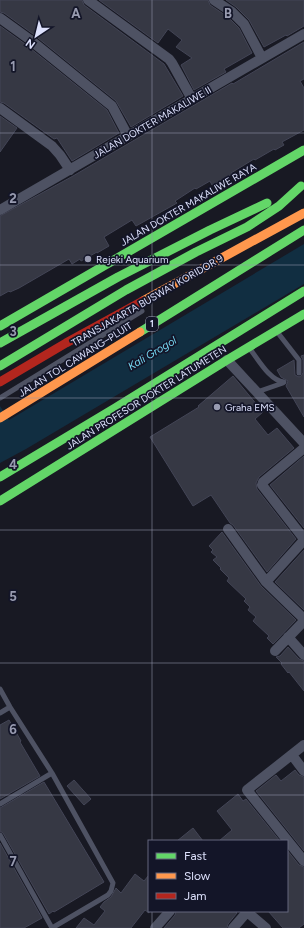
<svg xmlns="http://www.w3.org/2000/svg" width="304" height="928" viewBox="0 0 304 928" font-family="Figtree,sans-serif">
	<rect width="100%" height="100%" fill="#181923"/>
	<path fill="#112e41" d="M304,244V284L26,449L0,463V406L9,420Z"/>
	<path fill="#363844" stroke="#434556" d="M0,0H82L84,5L164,64L183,96L131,127L116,101L33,34L4,13L0,12Z
		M99,0H208L210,5L228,17L239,28L252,53L224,69L226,72L194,90L181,65L192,58L176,47L182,40L168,29L158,43Z
		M226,0H304V26L287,36L286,35L264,47L249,20L236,7Z
		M0,26L25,44L107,110L119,133L72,161L57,138L54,139L4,103L0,102Z
		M304,42V79L300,81L304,88V130L282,142L284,145L275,150L274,149L255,160L254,159L231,173L232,174L212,185L210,181L196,189L195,188L175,201L177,203L136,226L132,220L104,237L109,246L97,253V252L81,261L80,259L72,264L69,259L19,288L10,292L9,291L0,296V216L73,176L232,83L233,84Z
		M0,116L17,128L0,152Z
		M304,355V417L286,386L288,381L281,377L277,370L294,360L295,375L299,377L301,376L303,373V360L301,356Z
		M233,376L263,412L255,419L268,435L277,428L294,448L259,477L256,483L257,489L296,539L267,572L233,525L230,523L211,495L193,506L150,437L199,407L198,406Z
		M304,456V528L270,485Z
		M222,532L261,586L296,620L273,644L267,638L269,636L253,621L256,617L248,610L250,607L244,601L246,599L227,581L229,578L220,569L221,568L213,560L217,557L211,552L213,550L209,546Z
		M304,550V610L275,582Z
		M288,647L299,659L304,661V691L289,672L288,673L281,664L282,663L276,657L280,656Z
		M9,720L21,741L20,742L40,776L0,799V725Z
		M295,770L299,775L304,777V851L256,791L276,775L281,781Z
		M74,780L91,799L84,805L67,786Z
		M44,782L104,882L54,912L53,911L49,914L3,833L0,831V808Z
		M238,794L243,801L246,799L280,841H219L232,830L217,811Z
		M193,828L203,841H177Z
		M0,843L42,918L24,928H0Z
		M287,850L299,865L304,867V924L299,928H283L268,911H287Z
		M135,874L144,881L149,875V913L145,910L131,928H76L84,918L94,925L105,911L100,907L104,902L111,897L116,888L121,893Z
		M176,911H235L237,913L228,924L227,928H164L175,915Z"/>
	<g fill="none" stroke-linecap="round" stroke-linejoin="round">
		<path stroke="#4e5263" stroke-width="5" d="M278,333L299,360V373
			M250,349C258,359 270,381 284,382
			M257,392L283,383
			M0,398L142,311
			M0,689L10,707L52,773L113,883L111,891L108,895L52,928L0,835
			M0,713L10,707
			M0,804L52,773"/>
		<path stroke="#4e5263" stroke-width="10" d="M88,0L169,59L172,63L192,99
			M214,0L232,12L244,24L262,58
			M0,18L29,39L112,106L128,136
			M0,108L52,146L60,155L70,170
			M0,210L304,34
			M227,360L304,443
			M304,448L263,482L262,485L304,539
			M228,529L266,582L304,619
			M266,582L304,540
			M288,637L304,655
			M275,651L304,621
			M304,745L247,790L304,861
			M292,755L304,771
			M246,911L266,928
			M155,928L170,911
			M233,928L247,912"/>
		<path stroke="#63d668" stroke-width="9" d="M0,326L304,150
			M140,332L304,230
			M0,343L118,277L210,230L267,203
			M0,366L126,290L196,252L247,227L279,206L301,186
			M0,477L115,408L304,291
			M0,501L227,360L304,314"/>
		<path stroke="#ff974d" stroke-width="9" d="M143,301L304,213
			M0,418L140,332"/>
		<path stroke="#b3261e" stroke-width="9" d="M0,382L66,343L143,301"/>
	</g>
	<path fill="none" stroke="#989bb0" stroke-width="1" stroke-opacity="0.55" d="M152,0V841M0,133H304M0,265H304M0,398H304M0,530H304M0,663H304M0,795H304M152,911V928"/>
	<g fill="#989bb0" stroke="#131528" stroke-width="1.5">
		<circle cx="88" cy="259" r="4"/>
		<circle cx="217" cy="407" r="4"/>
	</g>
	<g text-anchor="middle" stroke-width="3.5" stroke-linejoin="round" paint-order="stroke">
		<rect fill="#131528" stroke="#a0a4bc" stroke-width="1" x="146" y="317" width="12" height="14" rx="3"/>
		<g font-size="9" font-weight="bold" fill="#dde1fc">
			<text x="152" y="327">1</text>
		</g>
		<g font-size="10" fill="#dde1fc" stroke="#131528">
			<text transform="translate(152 122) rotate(-30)" y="4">JALAN DOKTER MAKALIWE II</text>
			<text transform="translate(188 204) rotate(-30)" y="4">JALAN DOKTER MAKALIWE RAYA</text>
			<text transform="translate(147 300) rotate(-30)" y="4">TRANSJAKARTA BUSWAY KORIDOR 9</text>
			<text transform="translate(75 359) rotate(-32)" y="4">JALAN TOL CAWANG–PLUIT</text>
			<text transform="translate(146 397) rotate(-32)" y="4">JALAN PROFESOR DOKTER LATUMETEN</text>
		</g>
		<g font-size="10" fill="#dde1fc" stroke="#131528" text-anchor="start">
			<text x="96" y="263">Rejeki Aquarium</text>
			<text x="225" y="411">Graha EMS</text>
		</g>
		<g font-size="11" font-style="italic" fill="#75d8f2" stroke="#131528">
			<text transform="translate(152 353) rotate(-31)" y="4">Kali Grogol</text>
		</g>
	</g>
	<g font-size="13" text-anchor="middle" font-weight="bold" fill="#989bb0" stroke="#131528" stroke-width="3.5" stroke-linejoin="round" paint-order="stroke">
		<text x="76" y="18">A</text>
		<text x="228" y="18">B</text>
		<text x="13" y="71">1</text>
		<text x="13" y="203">2</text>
		<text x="13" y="336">3</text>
		<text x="13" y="469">4</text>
		<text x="13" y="601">5</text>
		<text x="13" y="734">6</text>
		<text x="13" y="866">7</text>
	</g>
	<rect x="148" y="840" width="140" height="72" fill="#131528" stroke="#64677d"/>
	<rect x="156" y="853" width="20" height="6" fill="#63d668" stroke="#64677d"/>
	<text x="184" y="860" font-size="12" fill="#dde1fc">Fast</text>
	<rect x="156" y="873" width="20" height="6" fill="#ff974d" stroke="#64677d"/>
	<text x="184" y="880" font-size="12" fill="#dde1fc">Slow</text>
	<rect x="156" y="893" width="20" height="6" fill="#b3261e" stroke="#64677d"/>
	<text x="184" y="900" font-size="12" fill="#dde1fc">Jam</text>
	<g transform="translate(36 36) rotate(215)" stroke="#131528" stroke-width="3" paint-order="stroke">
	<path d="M0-3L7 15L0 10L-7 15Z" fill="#dde1fc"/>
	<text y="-6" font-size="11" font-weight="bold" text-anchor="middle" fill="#dde1fc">N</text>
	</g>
</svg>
